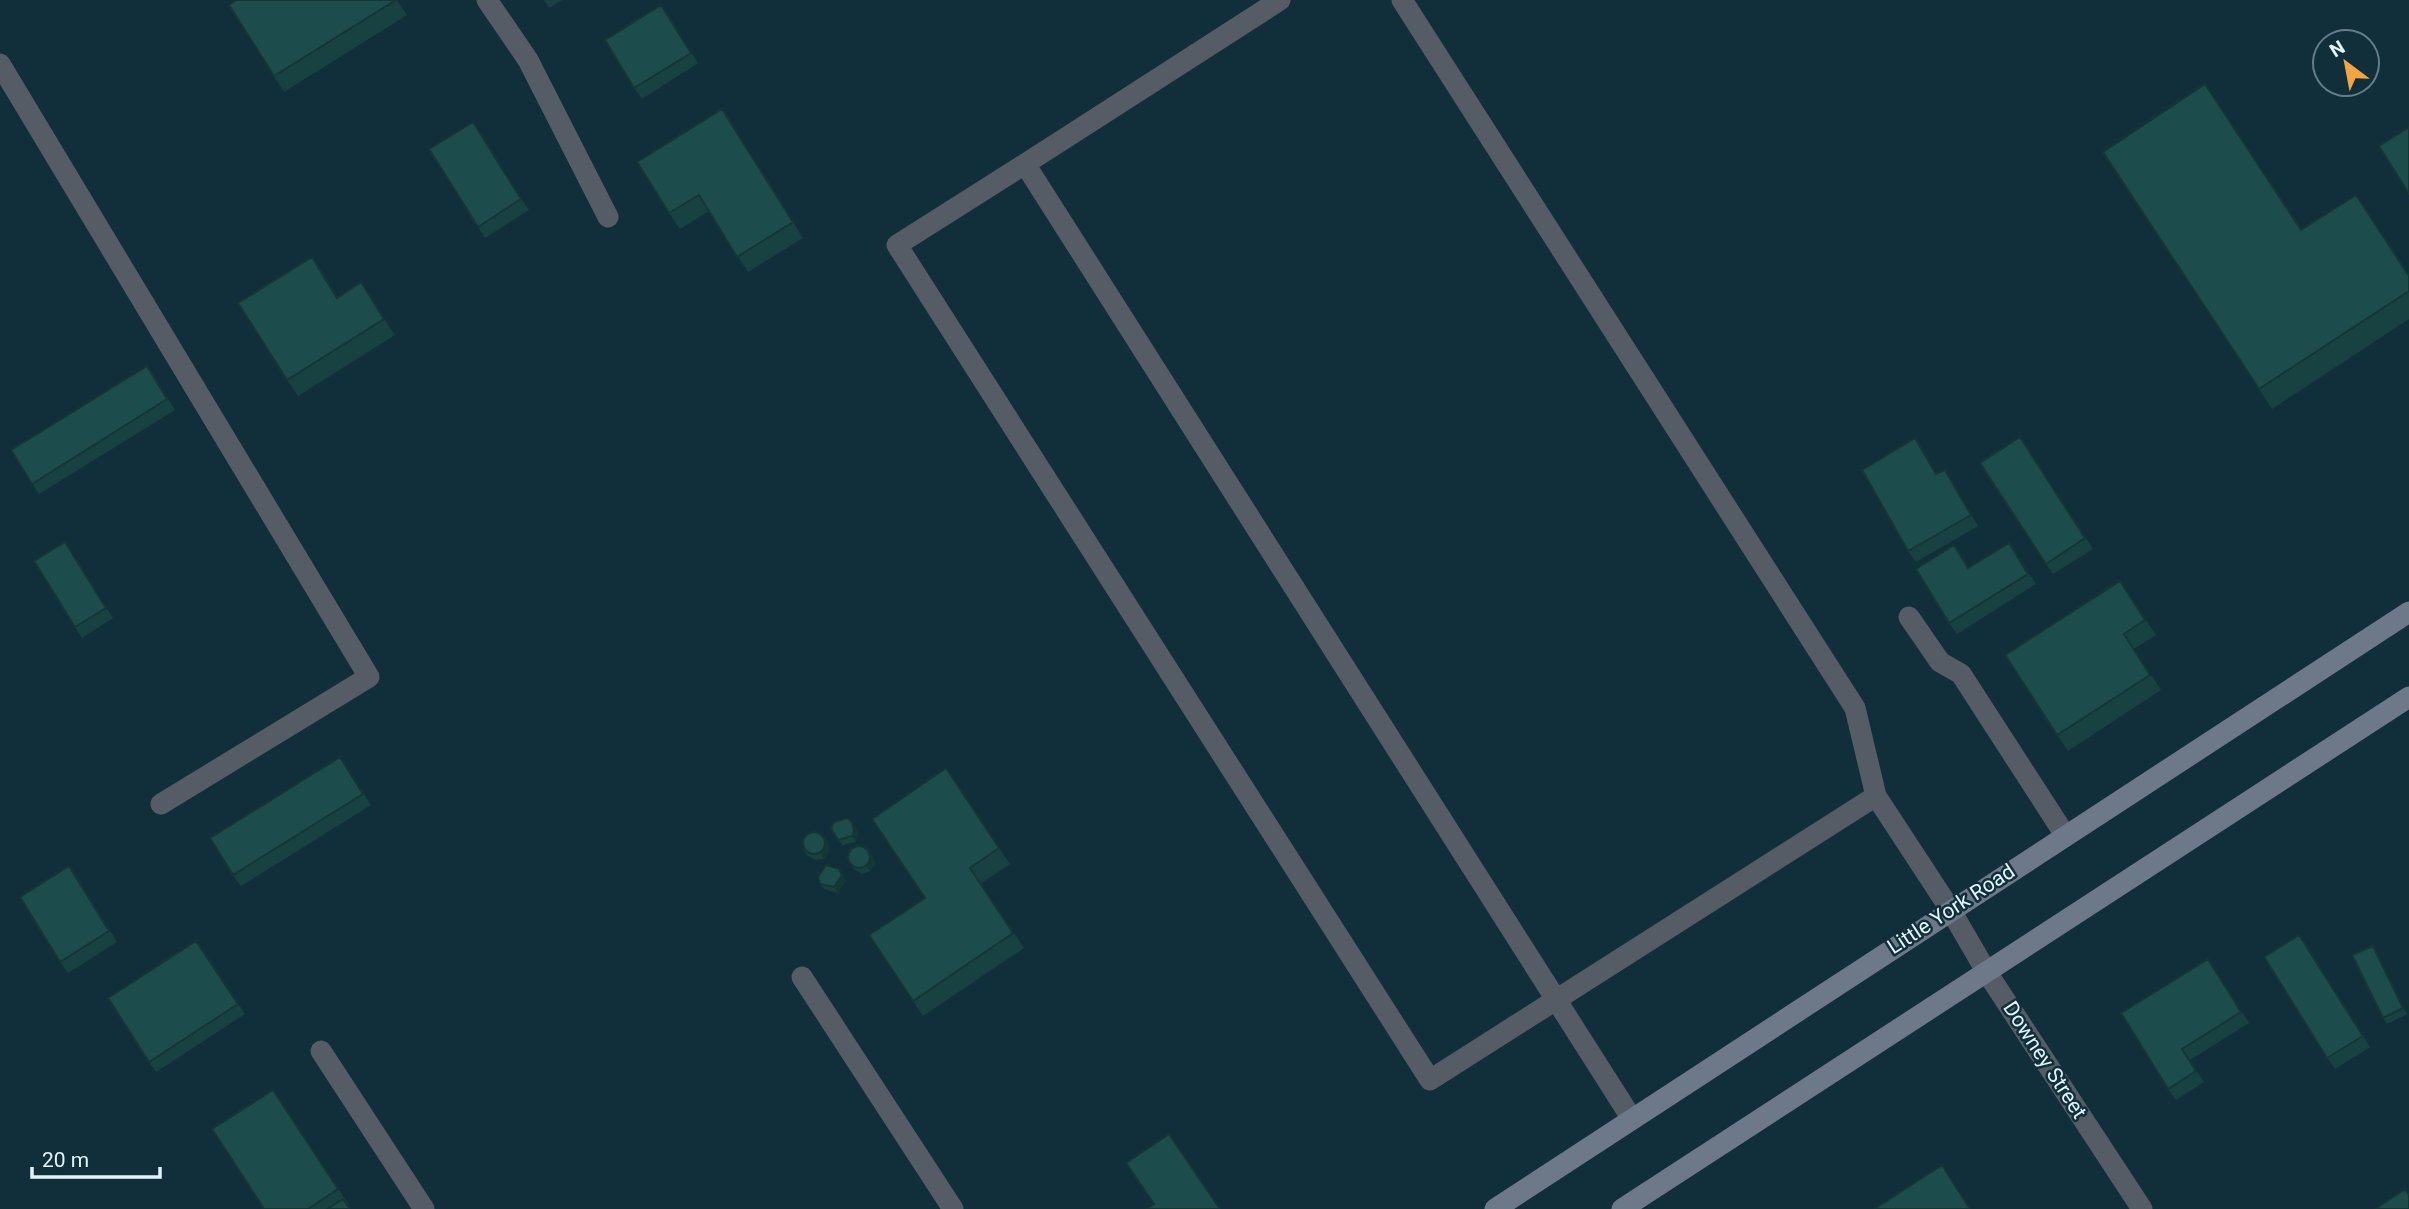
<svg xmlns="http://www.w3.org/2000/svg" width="2409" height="1209" viewBox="0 0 2409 1209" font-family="Roboto,sans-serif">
	<rect width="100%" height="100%" fill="#112f3a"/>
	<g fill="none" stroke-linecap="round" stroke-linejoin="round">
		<path stroke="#555c66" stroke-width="21" d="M487,0L528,60L608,217
			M1280,0L1025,164L1632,1119
			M1402,0L1855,708L1876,796
			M0,64L369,677L161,804
			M1025,164L897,245L1430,1080L1876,796L1950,909
			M1909,617L1940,662L1961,674L2065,835
			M802,977L953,1209
			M321,1051L424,1209"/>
		<path stroke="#555c66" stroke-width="21" d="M1950,909L1986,971L2142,1209"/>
		<path stroke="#6d7888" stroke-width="21" d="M1495,1209L2409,612
			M1622,1209L2409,697"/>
	</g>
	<path fill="#184241" d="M236,0H397L407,15L284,92L274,76Z
		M544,0H562L549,8Z
		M661,5L698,63L642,99L634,88Z
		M2205,84L2302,230L2356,195L2409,275V319L2272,409L2259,389Z
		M722,109L803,238L748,272L709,211L680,229L669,213Z
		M473,122L529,210L485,238L478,227Z
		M312,257L338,297L361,282L395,335L298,396L287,380Z
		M154,376L175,410L39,494L32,484Z
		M2020,437L2093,549L2053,574L2046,564Z
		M1923,449L1937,474L1945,470L1952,481L1978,526L1916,562L1908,551Z
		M2009,543L2036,584L1957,634L1949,623L1954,545L1969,568Z
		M72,553L113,618L82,638L75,627Z
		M2131,597L2156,635L2134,649L2161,690L2068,751L2057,735Z
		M348,768L371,805L241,886L233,875Z
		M946,768L1010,864L980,884L1024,948L923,1016L869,935L925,898Z
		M852,822L856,828L858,835L856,842L842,845L831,828Z
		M824,837L828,842L829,851L824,859L815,860L807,855L803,849Z
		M873,856L875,864L870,871L862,874L854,869L851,864Z
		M839,869L846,881L838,893L824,889L820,884Z
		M77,877L117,942L68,973L60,962Z
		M196,941L245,1014L156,1072L149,1062Z
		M2307,945L2370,1047L2335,1069L2327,1058Z
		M2376,951L2407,1014L2387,1024L2383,1018Z
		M2208,959L2249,1023L2190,1060L2204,1082L2176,1100L2168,1089Z
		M284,1105L349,1205H348L350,1209H264Z"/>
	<path fill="#143635" d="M2205,84L2219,104L2315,250L2301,230Z
		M722,109L732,124L803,238L793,222Z
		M473,122L481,133L529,210L521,199Z
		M361,282L372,298L395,335L384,319Z
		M1915,438L1923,449L1943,485L1936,474Z
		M65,542L72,553L113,618L106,608Z
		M852,822L856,828L858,835L856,842L852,836Z
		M824,837L828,842L829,851L824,859L820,853Z
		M869,851L873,856L875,864L870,871L866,866Z
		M839,869L846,881L838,893L834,887Z
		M2299,935L2307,945L2370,1047L2363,1036Z
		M2373,946L2376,951L2407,1014L2403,1008Z"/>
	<path fill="#1c4d4c" stroke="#143635" stroke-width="2" d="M236,0H396L274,76L229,5Z
		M661,5L691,53L634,88L605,40Z
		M2205,84L2301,230L2356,195L2409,276V291L2259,389L2103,152Z
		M722,109L793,222L737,257L699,195L669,213L637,162Z
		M473,122L521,199L478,227L429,149Z
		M2409,127V194L2379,146Z
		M312,257L337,298L361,282L384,319L287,380L238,303Z
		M147,366L167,399L32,484L11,450Z
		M2020,437L2085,538L2046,564L1980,463Z
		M1915,438L1936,474L1945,470L1971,515L1908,551L1862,470Z
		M65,542L106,608L75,627L34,561Z
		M2009,543L2028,574L1949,623L1916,569L1954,545L1968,568Z
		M2120,581L2145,620L2124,634L2150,675L2057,735L2005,655Z
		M340,757L363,794L233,875L210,838Z
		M946,768L999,848L970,868L1013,933L913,1001L869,935L925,898L872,819Z
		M847,818L852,822L854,830L852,836L838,840L831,828L834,822Z
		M803 843a11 11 0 1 1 22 0a11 11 0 1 1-22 0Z
		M848 857a11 11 0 1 1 22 0a11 11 0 1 1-22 0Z
		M826,865L839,869L842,875L834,887L820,884L818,877Z
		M69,866L109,931L60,962L20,897Z
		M2299,935L2363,1036L2327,1058L2264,957Z
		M196,941L238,1004L149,1062L108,998Z
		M2373,946L2403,1008L2383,1018L2352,955Z
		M2208,959L2241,1012L2182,1049L2196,1071L2168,1089L2121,1013Z
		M273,1090L338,1189L308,1209H264L212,1129Z
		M1169,1134L1220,1209H1146L1154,1204L1126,1163Z
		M1942,1165L1970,1209H1874Z
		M2405,1189L2409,1195V1209H2375Z
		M343,1199L350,1209H327Z"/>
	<g text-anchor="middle" stroke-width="5" stroke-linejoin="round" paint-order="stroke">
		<g font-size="21" fill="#e2f3fa" stroke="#112f3a">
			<text transform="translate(1951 909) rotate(-33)" y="7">Little York Road</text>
			<text transform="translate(2045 1060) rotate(57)" y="7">Downey Street</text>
		</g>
	</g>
	<g transform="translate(2346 63) rotate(328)"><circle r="33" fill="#112f3a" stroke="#657d87" stroke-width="2"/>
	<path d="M0-5L12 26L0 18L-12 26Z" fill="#f2a541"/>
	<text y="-10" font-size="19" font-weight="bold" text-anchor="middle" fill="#e2f3fa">N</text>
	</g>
	<path d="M32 1167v10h128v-10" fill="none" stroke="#e2f3fa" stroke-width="3.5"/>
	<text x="42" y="1167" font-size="21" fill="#e2f3fa" stroke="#112f3a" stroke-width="5" paint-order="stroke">20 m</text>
</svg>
